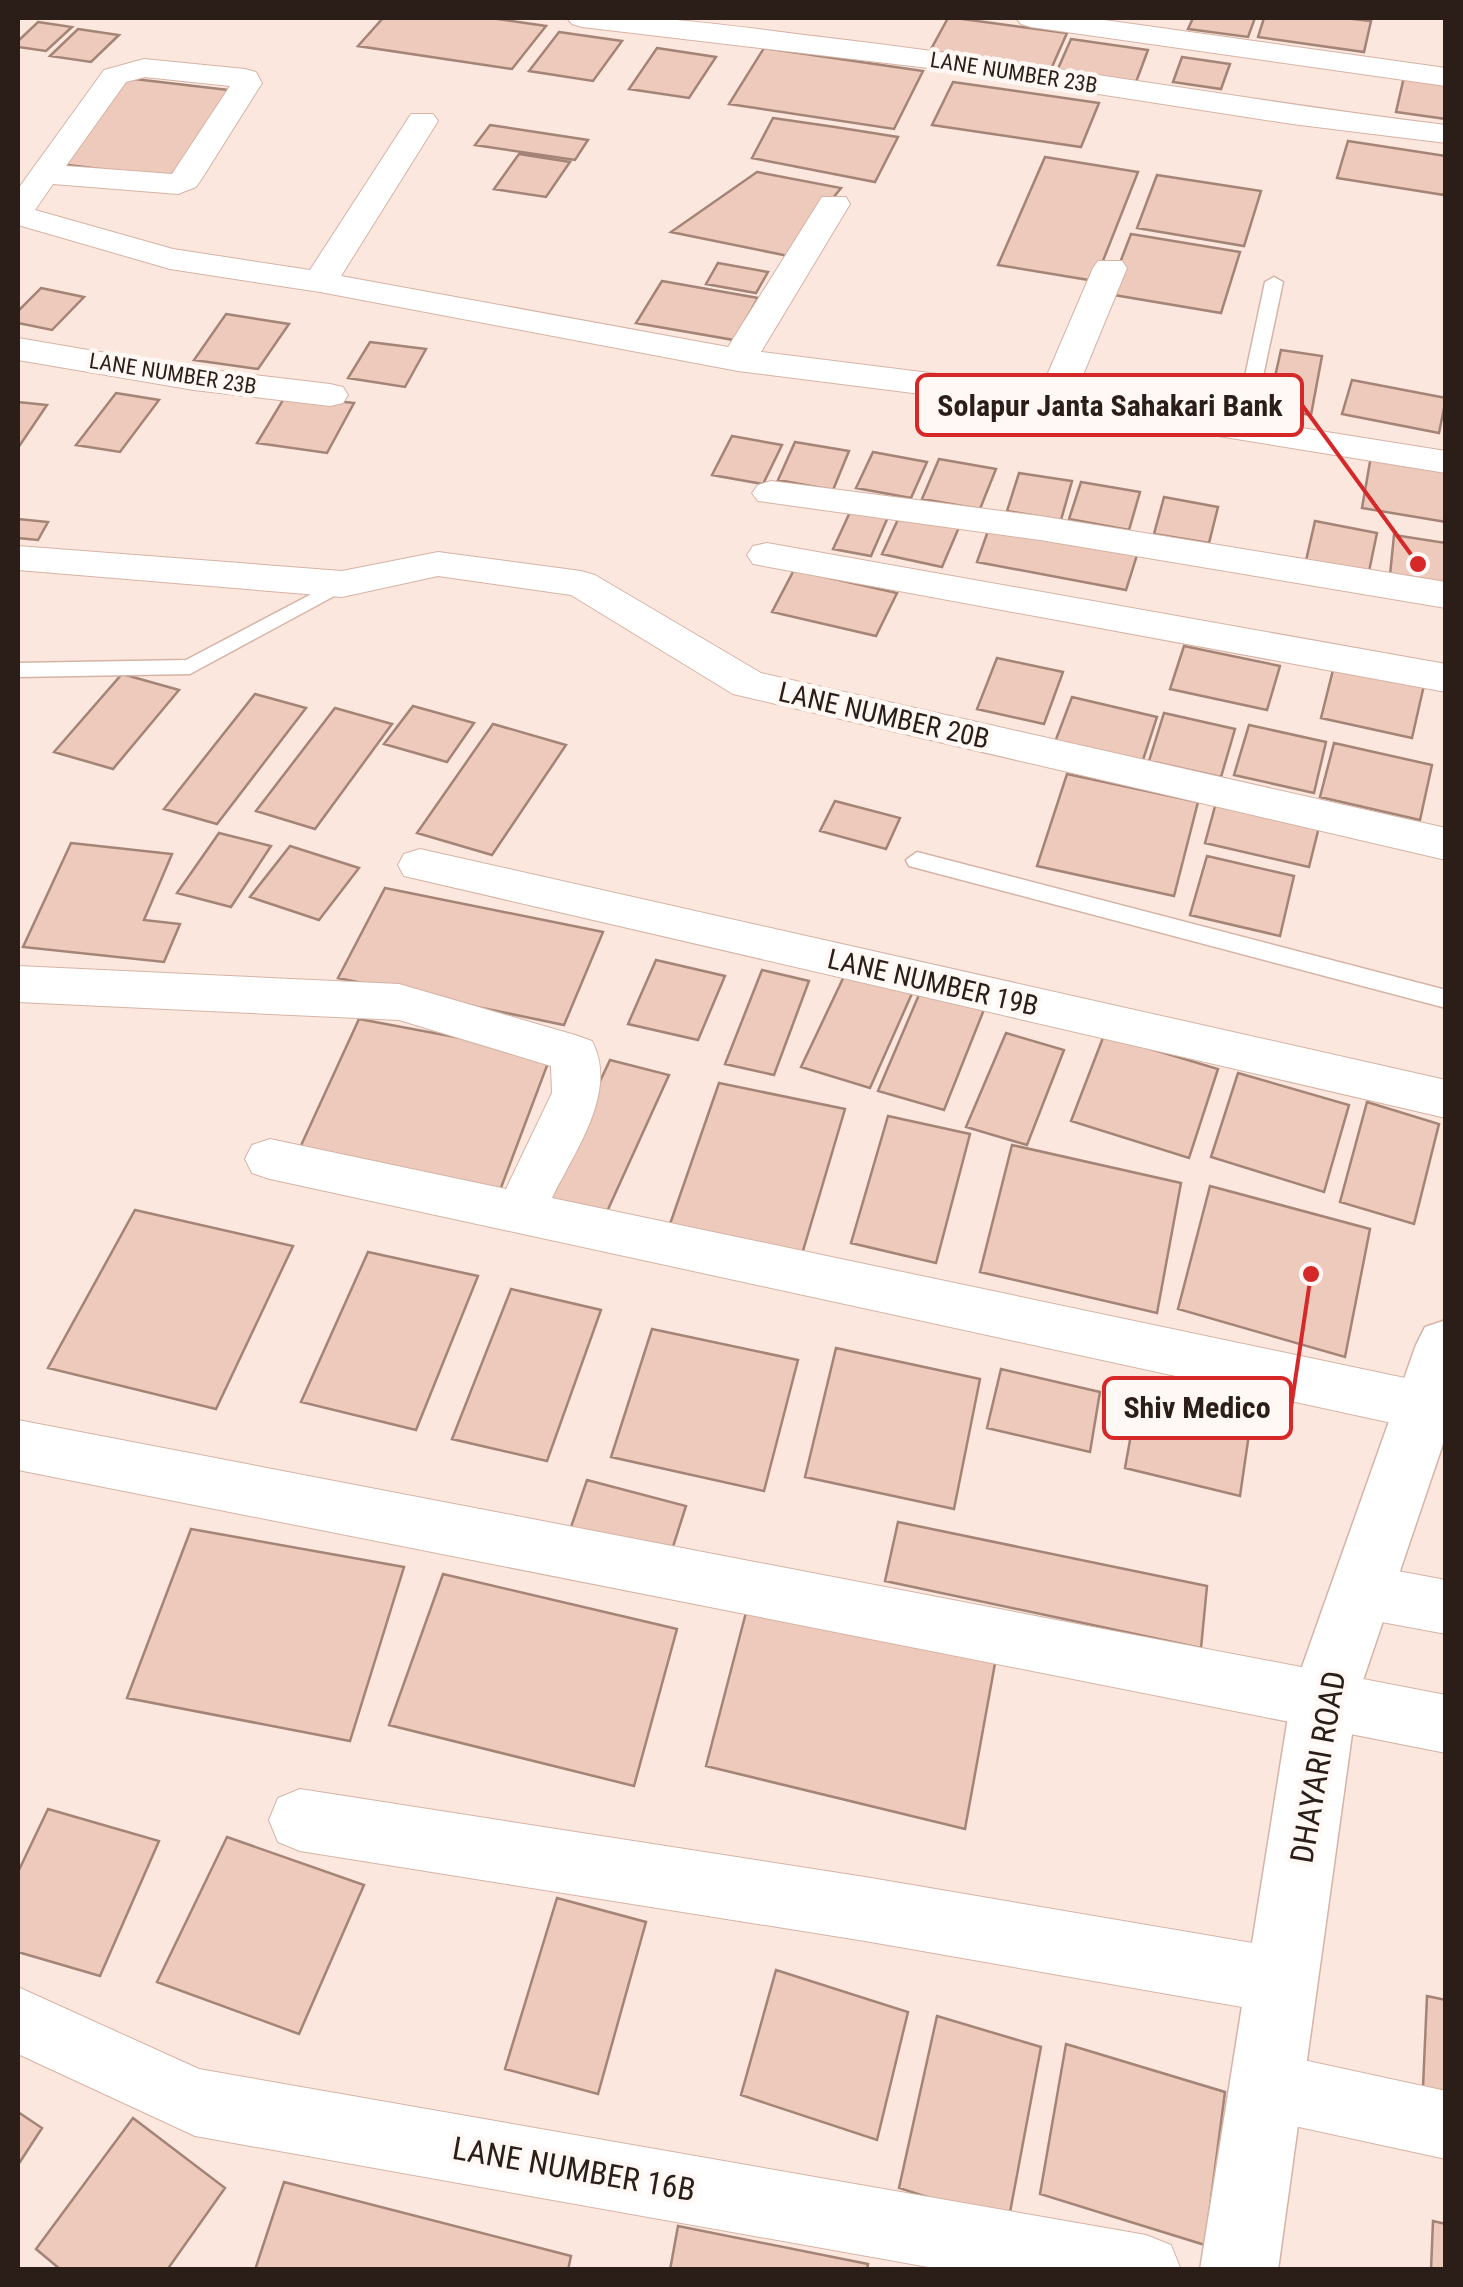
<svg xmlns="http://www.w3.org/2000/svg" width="1463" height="2287" viewBox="0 0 1463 2287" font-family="'Roboto Condensed',sans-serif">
	<rect width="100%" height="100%" fill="#fce7de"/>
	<path fill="#edcabb" stroke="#a38476" stroke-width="2.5" d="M383,18H491L546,26L512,69L358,46Z
		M948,18H955L1067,33L1051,69L930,51Z
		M1193,18H1255L1248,37L1188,29Z
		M1264,18H1344L1371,21L1364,52L1258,37Z
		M38,22L72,27L46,51L18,47V41Z
		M78,29L119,35L91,62L50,56Z
		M559,32L622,41L593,81L529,71Z
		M1071,39L1148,50L1136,82L1057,71Z
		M657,48L716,57L689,98L629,89Z
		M764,48L923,71L894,129L729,104Z
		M1182,57L1230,64L1221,89L1173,82Z
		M1404,77L1446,83V119L1396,112Z
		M126,78L237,91L169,178L53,163Z
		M953,82L1099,103L1081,147L932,125Z
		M773,118L835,127L898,137L875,182L752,158Z
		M490,125L588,140L575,160L475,145Z
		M1348,141L1446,156L1444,195L1337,178Z
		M519,154L570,162L546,197L494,189Z
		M1045,157L1138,172L1095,281L998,265Z
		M757,172L841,188L825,208L798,258L671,232Z
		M1157,175L1261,191L1244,246L1137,228Z
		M1131,234L1240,252L1221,313L1108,294Z
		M718,263L768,272L756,293L706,284Z
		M662,281L758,298L734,340L636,323Z
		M41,288L84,297L52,330L18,323V311Z
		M226,314L289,324L258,369L194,360Z
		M370,342L426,349L405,387L348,378Z
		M1281,350L1322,356L1311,415L1268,408Z
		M1352,380L1446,398L1439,433L1342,414Z
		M116,393L159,400L120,452L76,445Z
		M286,395L354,403L327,453L257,443Z
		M18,402L47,405L18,448Z
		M732,436L782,445L763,484L712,475Z
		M795,442L849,451L833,490L778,480Z
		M873,452L927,462L911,498L856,488Z
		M1371,456L1446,468V522L1362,508Z
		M939,459L996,469L980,509L922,499Z
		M1019,473L1072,481L1061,520L1007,511Z
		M1081,482L1140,492L1129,530L1069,519Z
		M1164,497L1218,507L1209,543L1154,534Z
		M851,510L888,517L871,556L833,549Z
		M901,513L960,525L942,567L882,554Z
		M18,519L48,522L38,540L18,538Z
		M1315,521L1377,533L1368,576L1305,565Z
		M989,528L1137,555L1126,590L977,562Z
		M1394,535L1446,543V594L1389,585Z
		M794,570L897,593L876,636L772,612Z
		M1184,646L1280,666L1267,710L1170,689Z
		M997,658L1063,672L1044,724L977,709Z
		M1334,666L1424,685L1412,738L1321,718Z
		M122,674L179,690L113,769L54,752Z
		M255,694L306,708L217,824L164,809Z
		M1072,697L1157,717L1142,763L1055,742Z
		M413,706L474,723L447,762L384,744Z
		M335,708L392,724L315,829L256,811Z
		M1164,713L1235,729L1221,777L1149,761Z
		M493,724L566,745L492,855L417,833Z
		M1249,725L1326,742L1314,793L1234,775Z
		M1334,743L1432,765L1420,820L1320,797Z
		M1067,774L1198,802L1174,896L1037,866Z
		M1217,799L1320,823L1309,867L1205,843Z
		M835,801L900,818L886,849L820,831Z
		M219,833L271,846L231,907L177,893Z
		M71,843L172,854L144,920L180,924L164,962L23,947Z
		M290,846L359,868L319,920L250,897Z
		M1207,856L1294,876L1280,936L1190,915Z
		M385,888L603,932L564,1025L338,978Z
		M656,960L725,976L698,1040L628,1024Z
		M762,970L809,981L774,1075L725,1064Z
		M847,970L914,989L870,1088L801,1067Z
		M921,990L985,1007L944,1110L878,1091Z
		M359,1019L551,1055L499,1193L298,1152Z
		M1006,1033L1064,1050L1027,1145L966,1127Z
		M1104,1035L1218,1069L1189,1158L1071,1121Z
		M610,1060L669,1075L605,1216L544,1200Z
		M1238,1073L1349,1105L1324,1192L1211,1157Z
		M719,1083L845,1109L802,1254L670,1224Z
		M1367,1102L1439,1124L1414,1224L1340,1202Z
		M888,1116L970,1134L936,1263L851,1243Z
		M1012,1145L1181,1183L1157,1313L980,1272Z
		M1210,1186L1370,1229L1345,1357L1178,1309Z
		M135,1210L293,1246L216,1409L48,1368Z
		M368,1252L478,1276L416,1430L301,1402Z
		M511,1289L601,1310L547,1461L452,1439Z
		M652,1329L798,1360L764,1491L611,1457Z
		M836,1348L980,1379L954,1509L805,1477Z
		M1001,1369L1100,1392L1090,1452L987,1428Z
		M1137,1401L1250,1427L1240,1496L1125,1468Z
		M587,1480L686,1506L671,1553L571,1527Z
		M898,1522L1207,1586L1201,1648L885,1581Z
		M191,1529L404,1567L350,1741L127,1698Z
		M443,1574L677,1629L634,1786L389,1725Z
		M749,1601L996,1658L965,1829L706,1766Z
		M48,1809L159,1841L100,1976L18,1952V1872Z
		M227,1837L364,1885L299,2034L157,1982Z
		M557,1898L646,1922L598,2094L505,2069Z
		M776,1970L908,2012L877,2140L741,2095Z
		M1427,1996L1446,2000V2116L1422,2110Z
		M937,2016L1041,2047L1008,2223L899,2188Z
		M1066,2044L1225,2092L1205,2245L1040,2194Z
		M18,2112L42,2128L18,2165Z
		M133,2118L225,2188L167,2270H61L36,2249Z
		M284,2182L571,2256L568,2270H255Z
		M1433,2221L1446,2224V2270H1431Z
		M678,2226L868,2264L867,2270H670Z"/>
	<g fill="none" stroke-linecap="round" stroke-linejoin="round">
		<defs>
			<path id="service" d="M1274,277L1283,282L1252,428L1243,434L1234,428L1265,282Z
				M342,578L349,580V588L190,674L18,677V663L186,660Z
				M917,852L1446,990V1008L909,866L906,860Z"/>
			<path id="minor" d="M567,18C657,12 749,29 838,39C1041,63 1243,100 1446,125V143L1292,124L937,69L582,27L572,24Z
				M1016,18H1090L1446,68V86L1031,27L1021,24Z
				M144,59L245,69L256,72L262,83L201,180L196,187L178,194L53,184L35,210L173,249L310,270L411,114H433L438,121L341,276L728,347L822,197H846L850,204L761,352L1042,387L1093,268L1098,261H1122L1127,268L1076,392L1446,451V473L1095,416L738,371L320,292L170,269L18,225V189L104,70ZM145,77L230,86L172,174L66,166L126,82Z
				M18,338L194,368L330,384L343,387L348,395L343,403L330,406L194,390L18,360Z
				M771,481L1040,516L1446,582V608L1040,540L758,501L752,493L758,485Z
				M767,543L1446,664V692L753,564L747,555L753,546Z
				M18,546L342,571L438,552L581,571L595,575L761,673L1446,828V860L733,694L571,595L438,576L342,597L18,570Z
				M420,849L1446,1080V1118L404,876L398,865L404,854Z
				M18,966L399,984L575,1035L592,1041C619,1092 574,1152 552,1198L1424,1382L1443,1389L1446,1418L1424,1430L270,1179L252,1173L245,1159L252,1145L270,1139L506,1189L552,1093L551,1066L399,1020L18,1002Z
				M18,1420L1446,1695V1753L18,1470Z
				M1360,1564L1446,1580V1634L1360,1618L1339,1610L1331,1591L1339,1572Z
				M300,1789L865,1877L1282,1948L1305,1958L1315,1981L1305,2004L1282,2014L865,1941L300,1851L278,1842L269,1820L278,1798Z
				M18,1987L199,2069L1146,2235L1171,2245L1181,2270H945L195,2136L18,2054Z
				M1267,2052L1446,2091V2159L1267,2120L1243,2110L1233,2086L1243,2062Z"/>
			<path id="secondary" d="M1446,1320V1435L1357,1698L1278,2270H1200L1291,1698L1416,1345L1425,1327Z"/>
		</defs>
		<use href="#service" stroke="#d5b3a5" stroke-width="3"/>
		<use href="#minor" stroke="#d5b3a5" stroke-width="2"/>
		<use href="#secondary" stroke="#d5b3a5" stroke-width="3"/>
		<use href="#service" fill="#fff" fill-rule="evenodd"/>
		<use href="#minor" fill="#fff" fill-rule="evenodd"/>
		<use href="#secondary" fill="#fff" fill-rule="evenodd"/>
	</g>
	<g text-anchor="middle" stroke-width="9" stroke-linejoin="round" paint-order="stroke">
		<g font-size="22" fill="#2b1e19" stroke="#fff8f5">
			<text transform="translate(1014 72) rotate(9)" y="8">LANE NUMBER 23B</text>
			<text transform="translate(173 373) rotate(9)" y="8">LANE NUMBER 23B</text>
		</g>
		<g font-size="28" fill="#2b1e19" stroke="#fff8f5">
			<text transform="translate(884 715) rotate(13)" y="10">LANE NUMBER 20B</text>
			<text transform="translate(933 982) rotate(13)" y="10">LANE NUMBER 19B</text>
		</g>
		<g font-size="32" fill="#2b1e19" stroke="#fff8f5">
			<text transform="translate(1318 1767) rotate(-80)" y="11">DHAYARI ROAD</text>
			<text transform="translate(574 2169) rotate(10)" y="11">LANE NUMBER 16B</text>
		</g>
	</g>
	<path fill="none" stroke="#d62828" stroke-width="4" d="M1418 564L1302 405M1311 1274L1291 1408"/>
	<g fill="#d62828" stroke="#fff8f5" stroke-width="4">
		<circle cx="1418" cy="564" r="10"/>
		<circle cx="1311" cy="1274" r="10"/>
	</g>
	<g fill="#fff8f5" stroke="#d62828" stroke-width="4">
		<rect x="917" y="375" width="385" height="60" rx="10"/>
		<rect x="1104" y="1378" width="187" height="60" rx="10"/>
	</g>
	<g font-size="30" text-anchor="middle" font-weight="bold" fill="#2b1e19">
		<text x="1110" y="416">Solapur Janta Sahakari Bank</text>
		<text x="1197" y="1418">Shiv Medico</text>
	</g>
	<rect width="1463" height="2287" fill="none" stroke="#2b1e19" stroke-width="40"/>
</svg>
